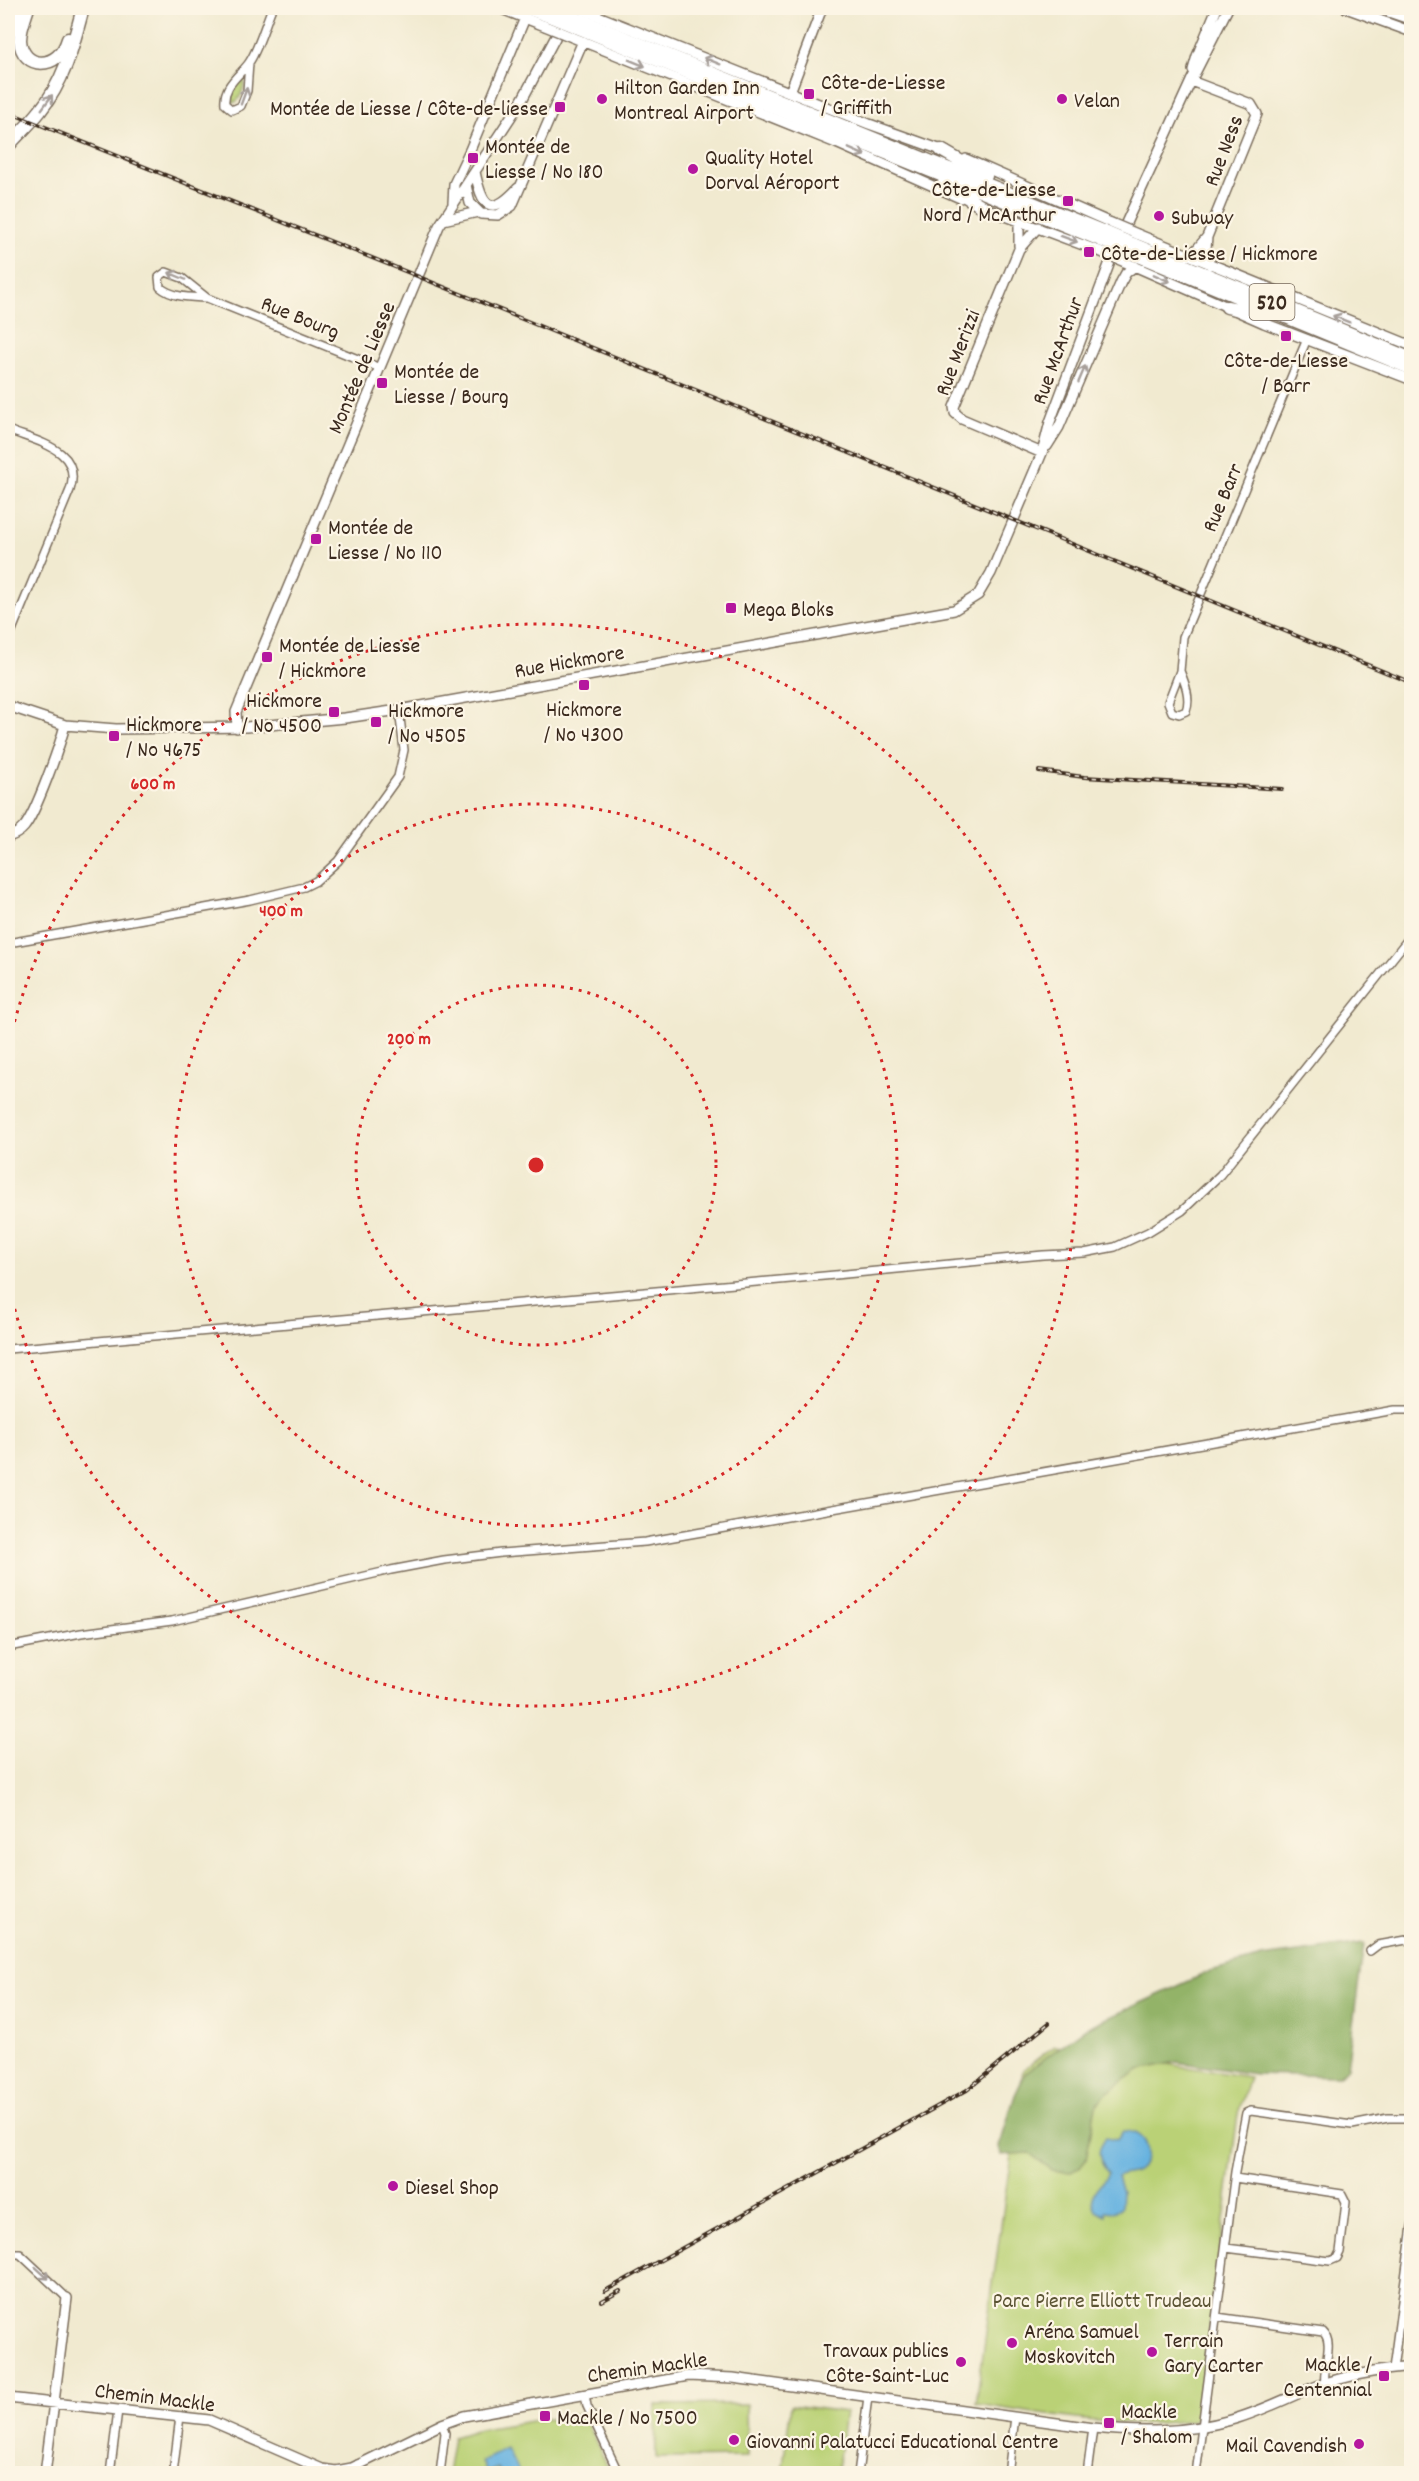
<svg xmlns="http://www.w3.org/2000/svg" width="1419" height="2481" viewBox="0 0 1419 2481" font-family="Dekko,sans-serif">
	<rect width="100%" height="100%" fill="#fcf5e5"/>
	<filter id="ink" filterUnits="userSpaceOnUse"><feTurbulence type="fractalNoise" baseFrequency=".0167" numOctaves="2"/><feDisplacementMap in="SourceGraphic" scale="12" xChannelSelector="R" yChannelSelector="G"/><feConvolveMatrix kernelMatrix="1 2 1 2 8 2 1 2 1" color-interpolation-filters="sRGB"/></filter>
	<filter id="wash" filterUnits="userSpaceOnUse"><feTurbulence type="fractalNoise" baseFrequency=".008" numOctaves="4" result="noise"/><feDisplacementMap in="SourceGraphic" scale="24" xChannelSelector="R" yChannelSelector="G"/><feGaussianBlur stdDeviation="1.35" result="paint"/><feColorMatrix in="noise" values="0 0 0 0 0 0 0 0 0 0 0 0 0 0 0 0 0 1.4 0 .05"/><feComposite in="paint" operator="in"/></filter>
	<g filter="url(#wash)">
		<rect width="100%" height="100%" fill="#f1ead0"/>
		<path fill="#bad176" stroke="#7a7e4a" stroke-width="1.5" d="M243,75C247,81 242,95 237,101L232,103L229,97L236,82Z
			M1054,2046L1249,2077L1238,2114L1198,2415L1194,2420C1121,2430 1048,2415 976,2404L1023,2070Z
			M746,2404L747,2457L656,2458L655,2405Z
			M791,2405L845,2412L837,2473H782Z
			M582,2413L611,2473L447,2474L453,2437L476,2430Z"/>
		<path fill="#93b367" stroke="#676e42" stroke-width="1.5" d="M1364,1943L1347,2067L1339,2076L1255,2074L1176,2062L1139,2070L1104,2095L1096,2106L1086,2159L1079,2168L1071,2172L1052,2170L1029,2153L1001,2155L999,2147L1015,2095L1026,2072L1086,2028L1211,1971L1262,1957Z"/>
		<path fill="#67b3e0" stroke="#516e7f" stroke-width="1.5" d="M1123,2131C1145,2130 1155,2154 1139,2169C1133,2176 1124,2172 1117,2177L1122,2192L1121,2208L1114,2212L1105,2211V2215L1096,2210C1086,2189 1102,2187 1108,2173C1099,2161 1095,2150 1106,2138L1117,2140Z
			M507,2449L519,2473H500L497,2468L487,2473L482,2461Z"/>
	</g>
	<g filter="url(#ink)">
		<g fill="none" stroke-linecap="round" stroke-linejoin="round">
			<defs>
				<path id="street" d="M249,63L247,91L241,106L232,110L225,104C223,86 238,77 248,64C258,51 265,24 272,8
					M207,298C191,297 173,298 160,287L159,277L166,272L182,278L207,298L380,368
					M8,430C37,442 83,449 70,490L8,640
					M1180,671C1185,683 1191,698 1186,711L1179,714L1172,712L1168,702L1180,671L1183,637L1307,339
					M8,943L250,900L304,887L316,881L338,861L398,777L404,750L399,710
					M8,1349L835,1275L1043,1255L1084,1253L1115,1247L1148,1232L1182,1211L1220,1175L1412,934
					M8,1647L81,1633L172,1621L391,1570L444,1560L501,1553L645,1542L1395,1410H1412
					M1370,1951L1378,1945L1412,1939
					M1226,2248L1330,2261L1337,2258L1340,2252L1346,2202L1342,2194L1235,2178
					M8,2276L11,2257L15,2254H20L67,2298
					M1217,2317L1323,2332C1335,2343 1322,2368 1325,2383
					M1393,2369L1412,2226
					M585,2394L587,2406L619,2474
					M358,2464L359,2474
					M110,2474L118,2410
					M173,2474L180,2416
					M440,2474L445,2433L442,2424
					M858,2474L868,2397
					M1008,2474L1015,2417
					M1087,2474L1093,2428
					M1196,2474L1235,2172L1246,2113L1251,2111L1352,2125L1388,2118H1412"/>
				<path id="secondary" d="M499,8L545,26
					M578,8L869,124L947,152
					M1346,8L1412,32
					M1377,8L1412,20
					M572,37L836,143L960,198
					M1193,70L1197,56L1217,8
					M790,92L822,8
					M966,159L1111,223
					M475,172C482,205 489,219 518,188
					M466,185L470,203L481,214L498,215L512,206L583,41
					M453,203L454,184L470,150L525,18
					M979,206L1099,251
					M443,220L478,212
					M1019,221V246
					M1126,223L1191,81L1228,8
					M1038,227L1019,249L954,407L955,413L962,419L1042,453
					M1137,234L1412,346
					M1207,237L1206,249L1210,265
					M1188,256L1197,249L1207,237L1257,114L1251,104L1191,81
					M1125,262L1264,323L1412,380
					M1047,446L1059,427L1121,282L1126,273L1135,266
					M8,706L65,725L116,729L246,727L345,718L399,710L954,610L978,595L991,573L1042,453L1050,422L1110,262
					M237,728L236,712L439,226L522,100L555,38
					M8,837C14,835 19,833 24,827C36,813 60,745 65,725
					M8,2398L209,2420L322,2469L336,2471L352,2468L442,2424L464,2416L688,2376L733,2378L1093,2428C1140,2433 1185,2433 1231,2420C1261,2412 1288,2397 1317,2386C1347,2375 1379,2370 1412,2367
					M45,2474L67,2298"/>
				<path id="highway" d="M28,8C25,17 20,30 20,40C22,70 59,71 68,39
					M527,8L549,16
					M579,19L1107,233
					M576,27L1103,241
					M8,35L18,8
					M8,146C18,134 30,124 40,111C65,80 73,45 83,8
					M941,150L986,176
					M944,183L984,208
					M1133,244L1412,359
					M1129,252L1412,369
					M1227,307L1267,315"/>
			</defs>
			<use href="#street" stroke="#7b6d5c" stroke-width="10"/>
			<use href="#secondary" stroke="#7b6d5c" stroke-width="12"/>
			<use href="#highway" stroke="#7b6d5c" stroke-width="15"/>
			<use href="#street" stroke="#fff" stroke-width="7"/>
			<use href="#secondary" stroke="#fff" stroke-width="9"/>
			<use href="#highway" stroke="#fff" stroke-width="12"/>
			<defs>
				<path id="rail" d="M8,112L412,274L1412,683
					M1039,771L1084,777L1282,789
					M605,2291L967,2090L1049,2023
					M602,2301L620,2291"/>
			</defs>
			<use href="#rail" stroke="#3b2a1e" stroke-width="4"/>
			<use href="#rail" stroke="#fcf5e5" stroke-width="1.5" stroke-dasharray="4.5" stroke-linecap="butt"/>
			<defs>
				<path id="secondary-bridge" d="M545,26L572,37
					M1111,223L1137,234
					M1099,251L1125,262"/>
				<path id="highway-bridge" d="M552,8L579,19
					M549,16L576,27
					M1107,233L1133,244
					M1103,241L1129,252"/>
			</defs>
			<use href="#secondary-bridge" stroke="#7b6d5c" stroke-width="12" stroke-linecap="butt"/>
			<use href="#highway-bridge" stroke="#7b6d5c" stroke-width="15" stroke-linecap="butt"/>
			<use href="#secondary-bridge" stroke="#fff" stroke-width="9"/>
			<use href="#highway-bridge" stroke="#fff" stroke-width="12"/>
		</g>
		<defs><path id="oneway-shaft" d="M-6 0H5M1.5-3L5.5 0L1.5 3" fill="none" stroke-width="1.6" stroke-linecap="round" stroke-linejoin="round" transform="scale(1.5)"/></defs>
		<g stroke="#a79f9a">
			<use href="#oneway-shaft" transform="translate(712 61) rotate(-158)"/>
			<use href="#oneway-shaft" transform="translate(637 63) rotate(22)"/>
			<use href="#oneway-shaft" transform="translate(244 96) rotate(-70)"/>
			<use href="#oneway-shaft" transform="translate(47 102) rotate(-54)"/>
			<use href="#oneway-shaft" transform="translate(857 152) rotate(24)"/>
			<use href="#oneway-shaft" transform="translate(1069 239) rotate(21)"/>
			<use href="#oneway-shaft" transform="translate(177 276) rotate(-157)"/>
			<use href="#oneway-shaft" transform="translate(1162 278) rotate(24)"/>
			<use href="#oneway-shaft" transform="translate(1341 319) rotate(-158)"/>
			<use href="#oneway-shaft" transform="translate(1082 374) rotate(-67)"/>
			<use href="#oneway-shaft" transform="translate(42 2273) rotate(42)"/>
		</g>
	</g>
	<g fill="none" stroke="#d62828" stroke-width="3" stroke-dasharray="3 6">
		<circle cx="536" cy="1165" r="180"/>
		<circle cx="536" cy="1165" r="361"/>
		<path d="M8 1048A541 541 0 1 1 8 1282"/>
	</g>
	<g fill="#b5179e" stroke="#fcf5e5" stroke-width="2">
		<rect x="803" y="88" width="12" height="12" rx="3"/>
		<circle cx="602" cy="99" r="6"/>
		<circle cx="1062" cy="99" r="6"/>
		<rect x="554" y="101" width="12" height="12" rx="3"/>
		<rect x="467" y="152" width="12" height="12" rx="3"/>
		<circle cx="693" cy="169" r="6"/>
		<rect x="1062" y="195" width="12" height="12" rx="3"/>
		<circle cx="1159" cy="216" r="6"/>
		<rect x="1083" y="246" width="12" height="12" rx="3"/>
		<rect x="1280" y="330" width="12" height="12" rx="3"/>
		<rect x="376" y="377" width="12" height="12" rx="3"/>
		<rect x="310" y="533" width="12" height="12" rx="3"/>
		<rect x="725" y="602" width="12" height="12" rx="3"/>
		<rect x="261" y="651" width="12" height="12" rx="3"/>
		<rect x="578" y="679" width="12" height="12" rx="3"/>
		<rect x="328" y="706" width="12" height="12" rx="3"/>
		<rect x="370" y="716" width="12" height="12" rx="3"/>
		<rect x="108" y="730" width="12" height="12" rx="3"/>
		<circle cx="393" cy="2186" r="6"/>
		<circle cx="1012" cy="2343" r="6"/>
		<circle cx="1152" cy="2352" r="6"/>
		<circle cx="961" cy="2362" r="6"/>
		<rect x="1378" y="2370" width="12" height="12" rx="3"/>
		<rect x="539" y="2410" width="12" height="12" rx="3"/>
		<rect x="1103" y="2417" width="12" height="12" rx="3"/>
		<circle cx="734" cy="2440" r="6"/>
		<circle cx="1359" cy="2444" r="6"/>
	</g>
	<g text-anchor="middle" stroke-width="4.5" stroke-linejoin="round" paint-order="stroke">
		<rect fill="#fcf5e5" stroke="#75675a" stroke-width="1.5" x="1249.5" y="284" width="45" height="36" rx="4.5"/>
		<g font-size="21" font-weight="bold" fill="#3b2a1e">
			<text x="1272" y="309">520</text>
		</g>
		<g font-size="22" fill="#3b2a1e" stroke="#fcf5e5" text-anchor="start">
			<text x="821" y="89">Côte-de-Liesse<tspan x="821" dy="25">/ Griffith</tspan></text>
			<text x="614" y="94">Hilton Garden Inn<tspan x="614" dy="25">Montreal Airport</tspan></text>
			<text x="1074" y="107">Velan</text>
			<text x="548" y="115" text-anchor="end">Montée de Liesse / Côte-de-liesse</text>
			<text x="485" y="153">Montée de<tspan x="485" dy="25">Liesse / No 180</tspan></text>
			<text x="705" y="164">Quality Hotel<tspan x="705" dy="25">Dorval Aéroport</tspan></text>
			<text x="1056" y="196" text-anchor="end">Côte-de-Liesse<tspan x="1056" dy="25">Nord / McArthur</tspan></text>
			<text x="1171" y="224">Subway</text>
			<text x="1101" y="260">Côte-de-Liesse / Hickmore</text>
			<text x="1286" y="367" text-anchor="middle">Côte-de-Liesse<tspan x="1286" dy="25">/ Barr</tspan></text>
			<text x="394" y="378">Montée de<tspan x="394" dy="25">Liesse / Bourg</tspan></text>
			<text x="328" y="534">Montée de<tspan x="328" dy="25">Liesse / No 110</tspan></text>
			<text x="743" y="616">Mega Bloks</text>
			<text x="279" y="652">Montée de Liesse<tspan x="279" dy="25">/ Hickmore</tspan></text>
			<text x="322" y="707" text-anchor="end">Hickmore<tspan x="322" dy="25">/ No 4500</tspan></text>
			<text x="584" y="716" text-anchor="middle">Hickmore<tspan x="584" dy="25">/ No 4300</tspan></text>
			<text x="388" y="717">Hickmore<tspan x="388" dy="25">/ No 4505</tspan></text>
			<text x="126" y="731">Hickmore<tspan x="126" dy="25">/ No 4675</tspan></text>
			<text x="405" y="2194">Diesel Shop</text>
			<text x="1024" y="2338">Aréna Samuel<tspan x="1024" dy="25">Moskovitch</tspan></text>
			<text x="1164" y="2347">Terrain<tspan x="1164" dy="25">Gary Carter</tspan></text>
			<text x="949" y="2357" text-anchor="end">Travaux publics<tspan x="949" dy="25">Côte-Saint-Luc</tspan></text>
			<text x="1372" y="2371" text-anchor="end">Mackle /<tspan x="1372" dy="25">Centennial</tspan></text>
			<text x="1121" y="2418">Mackle<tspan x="1121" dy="25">/ Shalom</tspan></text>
			<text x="557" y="2424">Mackle / No 7500</text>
			<text x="746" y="2448">Giovanni Palatucci Educational Centre</text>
			<text x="1347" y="2452" text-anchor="end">Mail Cavendish</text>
		</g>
		<g font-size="22" fill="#3b2a1e" stroke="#fcf5e5">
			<text transform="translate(1222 150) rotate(-69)" y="8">Rue Ness</text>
			<text transform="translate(301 316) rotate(22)" y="8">Rue Bourg</text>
			<text transform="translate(1056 350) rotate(-70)" y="8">Rue McArthur</text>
			<text transform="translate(956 352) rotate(-69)" y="8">Rue Merizzi</text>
			<text transform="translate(360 367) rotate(-67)" y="8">Montée de Liesse</text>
			<text transform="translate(1221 497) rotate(-67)" y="8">Rue Barr</text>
			<text transform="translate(569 660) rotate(-10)" y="8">Rue Hickmore</text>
			<text transform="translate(647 2366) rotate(-8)" y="8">Chemin Mackle</text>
			<text transform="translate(155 2396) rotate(7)" y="8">Chemin Mackle</text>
		</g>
		<g font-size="22" fill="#5b5434" stroke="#fcf5e5">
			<text x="1102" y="2307">Parc Pierre Elliott Trudeau</text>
		</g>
	</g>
	<circle cx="536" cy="1165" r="9" fill="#d62828" stroke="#fcf5e5" stroke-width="3"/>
	<g font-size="18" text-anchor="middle" font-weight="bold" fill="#d62828" stroke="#fcf5e5" stroke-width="4.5" stroke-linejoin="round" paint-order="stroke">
		<text x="153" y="789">600 m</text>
		<text x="281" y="916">400 m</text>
		<text x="409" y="1044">200 m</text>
	</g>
	<rect width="1419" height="2481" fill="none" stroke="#fcf5e5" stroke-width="30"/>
</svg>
